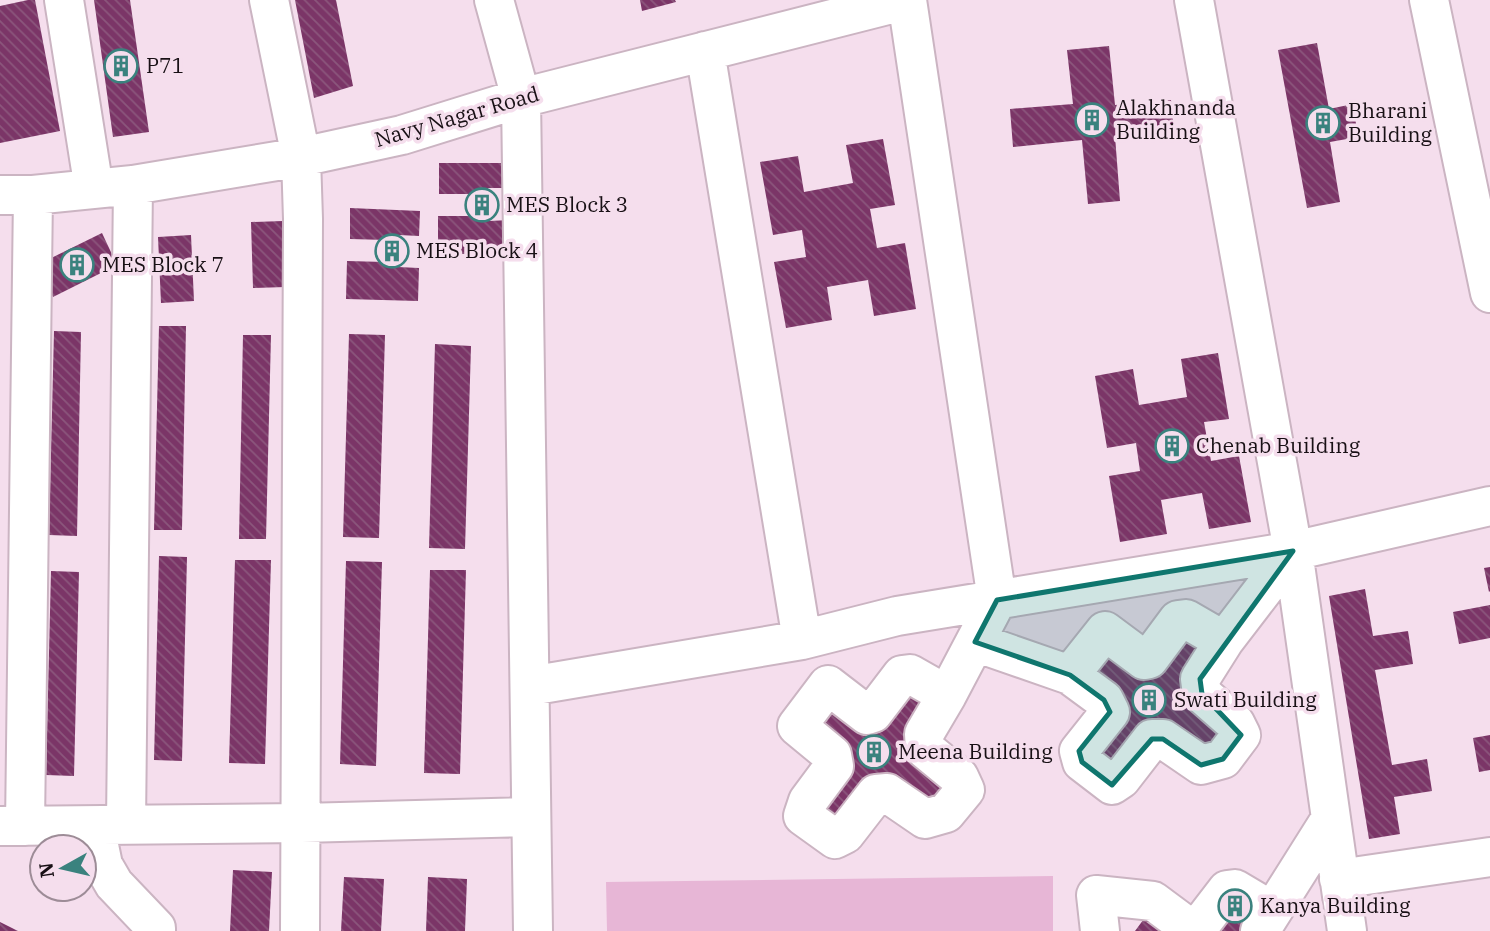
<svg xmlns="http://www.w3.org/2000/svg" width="1490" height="931" viewBox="0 0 1490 931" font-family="'IBM Plex Serif',serif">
	<defs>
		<pattern id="building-back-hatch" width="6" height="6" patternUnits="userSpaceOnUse" patternTransform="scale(1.75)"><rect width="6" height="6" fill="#7b3567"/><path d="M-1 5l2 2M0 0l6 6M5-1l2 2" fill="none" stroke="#8b567c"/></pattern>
	</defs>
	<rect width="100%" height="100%" fill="#f5deed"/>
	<path fill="#e7b6d6" d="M1053,876V931H607L606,882Z"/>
	<path fill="url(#building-back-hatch)" d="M28,0H35L60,131L0,143V6Z
		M94,0H130L149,132L113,137Z
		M295,0H336L353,86L314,98Z
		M640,0H675L676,2L642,11Z
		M1317,43L1329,109L1353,104L1358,137L1330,142L1340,202L1307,208L1278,50Z
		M1109,46L1115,105L1171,100L1174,131L1115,136L1120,201L1088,204L1082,140L1013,147L1010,109L1073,104L1067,50Z
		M883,139L895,205L870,209L877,248L905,243L916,309L874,316L868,280L827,287L832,320L786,328L774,262L806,257L802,230L773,235L760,162L798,156L804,192L853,183L846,145Z
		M439,163H509V188H488L489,221L510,220V254H438V216H476V194H439Z
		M350,208L420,211L419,236L399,235L398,267L419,268L418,301L346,299L347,261L385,262L386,240L350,239Z
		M283,221L286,287L253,288L251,222Z
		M102,233L117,265L53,297L37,265Z
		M191,235L194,301L161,303L158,237Z
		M159,326H186L182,530H154Z
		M54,331L81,332L77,536L49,535Z
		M349,334L385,335L379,538L343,537Z
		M243,335H271L266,539H239Z
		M435,344L471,346L465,549L429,548Z
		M1218,353L1229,419L1204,422L1211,461L1239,456L1251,522L1209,529L1202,493L1161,500L1167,534L1120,542L1109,476L1140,471L1136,443L1107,448L1095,376L1133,369L1139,405L1187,397L1181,359Z
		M159,556L187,557L182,761L154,760Z
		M235,560H271L265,764L229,763Z
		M346,561L382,562L376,766L340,764Z
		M1490,567V591L1489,592L1484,568Z
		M430,570H466L460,774L424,773Z
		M51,571L79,572L74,776L46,775Z
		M1365,589L1373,636L1408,631L1413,664L1375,670L1392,765L1427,759L1432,791L1394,797L1400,834L1369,839L1329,596Z
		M1490,605V638L1459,644L1453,612Z
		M1186,628L1211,646L1176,695L1228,733L1209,759L1157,722L1117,778L1087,756L1123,705L1080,673L1105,639L1152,674Z
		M910,680L935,699L900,747L952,785L933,812L881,774L841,830L811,808L848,757L805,726L829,691L877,726Z
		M1490,735V770L1479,772L1473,738Z
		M233,870L272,872L269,931H230Z
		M344,877L384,879L381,931H341Z
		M428,877L467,879L465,931H426Z
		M1232,896L1258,915L1246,931H1207Z
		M1152,908L1183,931H1135Z
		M0,922L18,931H0Z"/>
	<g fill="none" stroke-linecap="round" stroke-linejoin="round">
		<defs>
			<path id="minor" d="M64,0L94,189
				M269,0L301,157L303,219L300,931
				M494,0L521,98L533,931
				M1194,0L1293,551L1347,931
				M1429,0L1490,293
				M705,51L802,640
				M0,195H33L133,185L301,157L402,135L521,98L907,0L997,600L947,695L924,734L925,749L959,777L965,790L946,813L925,819L887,793L876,794L845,834L835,839L803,816L808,801L834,766L832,755L797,726L828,685L867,715L873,713L902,675L910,674L947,695
				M1224,641L1186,619L1178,620L1149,659L1144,660L1105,631L1070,675L1104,700L1110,712L1079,751L1082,762L1112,785L1121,779L1152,739H1163L1201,765L1223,759L1241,735L1235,723L1202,694L1200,679L1224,641L1293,551
				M975,642L1070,675
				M530,686L802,640L897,616L1293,551L1490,506
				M126,824L133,185
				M0,826L302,823L529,817
				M25,826L33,195
				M95,826L103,865L114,884L156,928V931
				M1339,879L1490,857
				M1100,931L1096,895L1153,901L1192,930L1197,929L1227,890L1235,889L1272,911
				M1260,931L1330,820"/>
		</defs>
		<use href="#minor" stroke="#cbb4c2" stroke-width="42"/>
		<use href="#minor" stroke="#fff" stroke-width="38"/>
	</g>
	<path fill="#0f766e" fill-opacity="0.2" stroke="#0f766e" stroke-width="5" stroke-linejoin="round" d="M1293,551L1200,679L1202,694L1241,735L1223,759L1201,765L1163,739H1152L1112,785L1082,762L1079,751L1110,712L1104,700L1070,675L975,642L997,600Z"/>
	<defs>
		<symbol id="building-ring" viewBox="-11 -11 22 22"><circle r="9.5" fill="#f5deed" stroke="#3a827e" stroke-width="1.5"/><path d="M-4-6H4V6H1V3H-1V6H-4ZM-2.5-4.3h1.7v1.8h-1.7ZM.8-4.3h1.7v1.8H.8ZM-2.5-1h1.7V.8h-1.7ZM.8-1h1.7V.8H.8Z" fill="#3a827e"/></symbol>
	</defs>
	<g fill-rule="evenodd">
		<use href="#building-ring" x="102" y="47" width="38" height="38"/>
		<use href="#building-ring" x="1073" y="101" width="38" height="38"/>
		<use href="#building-ring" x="1304" y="104" width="38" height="38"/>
		<use href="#building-ring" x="463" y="186" width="38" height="38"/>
		<use href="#building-ring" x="373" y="232" width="38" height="38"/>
		<use href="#building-ring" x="58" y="246" width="38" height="38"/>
		<use href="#building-ring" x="1153" y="427" width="38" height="38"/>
		<use href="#building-ring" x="1130" y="681" width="38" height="38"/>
		<use href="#building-ring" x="855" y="733" width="38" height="38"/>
		<use href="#building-ring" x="1216" y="887" width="38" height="38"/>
	</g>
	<g text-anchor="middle" stroke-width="7" stroke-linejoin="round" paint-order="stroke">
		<g font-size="21" fill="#181015" stroke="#f5deed" text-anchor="start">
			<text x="146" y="73">P71</text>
			<text x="1116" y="115">Alakhnanda<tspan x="1116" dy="24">Building</tspan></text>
			<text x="1348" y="118">Bharani<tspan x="1348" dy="24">Building</tspan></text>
			<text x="506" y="212">MES Block 3</text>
			<text x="416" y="258">MES Block 4</text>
			<text x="102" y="272">MES Block 7</text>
			<text x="1196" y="453">Chenab Building</text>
			<text x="1174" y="707">Swati Building</text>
			<text x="898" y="759">Meena Building</text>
			<text x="1260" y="913">Kanya Building</text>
		</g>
		<g font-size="21" fill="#181015" stroke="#f5deed">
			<text transform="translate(457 117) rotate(-16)" y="7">Navy Nagar Road</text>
		</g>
	</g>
	<g transform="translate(63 868) rotate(262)"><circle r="33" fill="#f5deed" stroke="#9d8c97" stroke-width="2"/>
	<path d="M0-5L12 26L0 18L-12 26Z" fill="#3a827e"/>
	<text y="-10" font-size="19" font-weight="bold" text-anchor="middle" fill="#181015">N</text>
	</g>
</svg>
